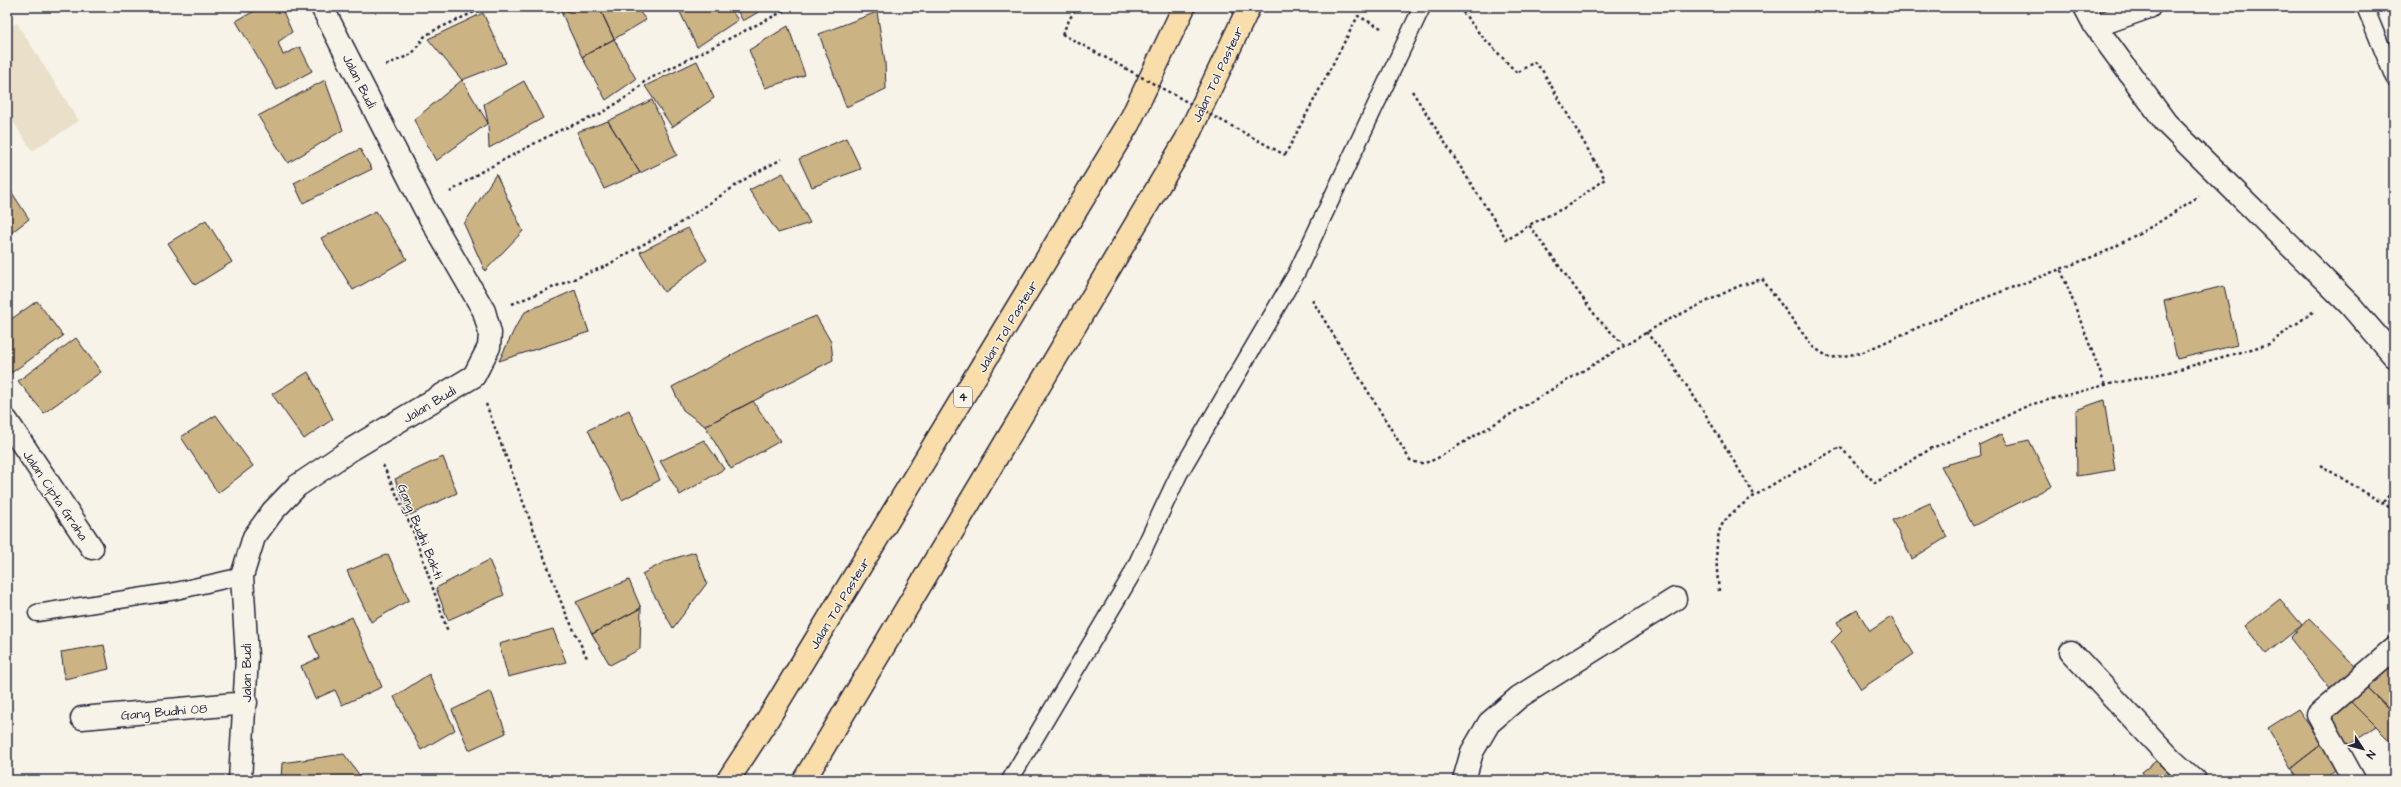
<svg xmlns="http://www.w3.org/2000/svg" width="2401" height="787" viewBox="0 0 2401 787" font-family="'Architects Daughter',sans-serif">
	<rect width="100%" height="100%" fill="#f7f3e8"/>
	<filter id="ink" filterUnits="userSpaceOnUse"><feTurbulence type="fractalNoise" baseFrequency=".025" numOctaves="2"/><feDisplacementMap in="SourceGraphic" scale="8" xChannelSelector="R" yChannelSelector="G"/><feConvolveMatrix kernelMatrix="1 2 1 2 8 2 1 2 1" color-interpolation-filters="sRGB"/></filter>
	<g filter="url(#ink)">
		<path fill="#eae0ca" d="M17,23L79,121L32,151L7,112V29Z"/>
		<path fill="#ccb383" stroke="#22223b" d="M262,7H281L292,32L278,42L283,55L300,47L312,71L277,90L236,21Z
			M559,7H577L562,14Z
			M577,7H599L614,39L582,57L562,14Z
			M599,7H636L646,20L614,39Z
			M685,7H729L738,20L697,47L679,10Z
			M735,7H767L743,21Z
			M877,12L885,62L886,89L846,107L819,34Z
			M483,13L506,63L462,80L428,39Z
			M788,26L805,75L765,88L749,50Z
			M614,39L636,79L606,100L582,57Z
			M697,61L714,98L672,127L645,86Z
			M325,80L343,130L288,163L258,116Z
			M462,80L488,123L436,161L414,120Z
			M524,81L543,118L489,148L488,123L484,104Z
			M652,100L677,155L640,173L608,121Z
			M608,121L640,173L604,189L577,132Z
			M846,138L861,169L812,187L799,159Z
			M360,149L372,169L303,203L294,183Z
			M783,173L810,223L778,233L749,190Z
			M496,174L523,231L485,271L464,224Z
			M7,185L29,219L7,236Z
			M376,211L407,259L353,290L321,238Z
			M206,220L232,262L195,285L168,243Z
			M688,228L707,260L664,292L640,252Z
			M2224,286L2237,345L2177,359L2164,301Z
			M575,290L589,332L499,361L516,326L525,312Z
			M37,301L63,336L11,373L7,368V322Z
			M816,316L831,342L833,360L705,426L683,410L672,387L765,337Z
			M76,338L101,372L44,413L18,381Z
			M308,372L333,419L304,439L272,394Z
			M2104,400L2115,470L2077,476L2076,410Z
			M753,401L780,441L731,469L705,426Z
			M629,410L660,480L622,500L588,430Z
			M216,415L253,466L218,493L181,437Z
			M2002,434L2008,445L2029,440L2052,486L1973,526L1941,466L1980,456L1979,445Z
			M704,440L724,469L680,495L660,461Z
			M443,457L457,493L410,515L395,479Z
			M1930,503L1947,537L1912,559L1892,520Z
			M695,552L707,583L673,628L642,574L666,561Z
			M388,554L409,600L371,622L347,571Z
			M489,560L504,595L448,620L436,588Z
			M629,580L641,608L592,634L576,602Z
			M2280,599L2302,625L2266,654L2245,626Z
			M641,608L640,649L610,665L592,634Z
			M1857,610L1870,631L1891,617L1914,654L1861,689L1831,642L1842,631L1837,622Z
			M352,617L382,687L342,705L335,690L315,699L301,666L319,658L310,636Z
			M2309,618L2357,667L2330,689L2290,638Z
			M553,629L566,662L508,677L499,644Z
			M104,645L109,669L65,679L61,652Z
			M2390,659L2394,664V708L2391,711L2364,685Z
			M429,674L455,730L421,750L394,697Z
			M2364,685L2394,714V745L2351,702Z
			M491,691L506,733L469,750L452,710Z
			M2351,702L2376,727L2347,746L2325,725Z
			M2298,709L2322,744L2291,768L2268,728Z
			M2322,744L2338,767L2324,780H2300L2291,768Z
			M344,754L363,780H281L282,763Z
			M2156,761L2175,780H2147L2142,772Z"/>
		<g fill="none" stroke-linecap="round" stroke-linejoin="round">
			<defs>
				<path id="lane" d="M2365,7L2394,78
					M37,613L176,591L242,576
					M1010,780L1131,576L1179,474L1296,274L1422,7"/>
				<path id="street" d="M2085,7L2095,26L2166,123L2350,305L2394,356
					M2095,26L2149,7
					M7,421L92,548
					M2071,652L2172,760L2194,780
					M82,718L246,703
					M240,780L247,657L242,576L254,537L273,511L297,486L352,449L474,376L489,347L490,333L484,311L425,209L322,7
					M1464,780L1472,752L1489,723L1519,697L1675,599
					M2354,780L2318,715L2394,649"/>
				<path id="highway" d="M728,780L766,722L1129,123L1184,7
					M804,780L1186,140L1249,7"/>
			</defs>
			<use href="#lane" stroke="#22223b" stroke-width="19"/>
			<use href="#street" stroke="#22223b" stroke-width="25"/>
			<use href="#highway" stroke="#22223b" stroke-width="25"/>
			<path stroke="#22223b" stroke-width="2.5" stroke-dasharray="3 3" stroke-linecap="butt" d="M1459,7L1479,33L1517,73L1534,62L1542,70L1605,179L1566,207L1529,225
				M1062,34L1076,7
				M386,65L412,54L424,37L433,31L485,7
				M1412,91L1507,240L1529,225L1598,319L1624,345
				M1285,155L1358,16L1383,29
				M450,192L479,173L558,131L600,114L633,93L645,81L790,8
				M2061,270L2105,385
				M1312,300L1410,460C1420,465 1426,463 1436,459L1664,322L1739,286L1762,279L1813,347L1830,358L1861,353L1977,301L2105,252L2156,224L2199,196
				M512,304L606,266L677,225L750,176L782,159
				M1646,332L1670,361L1701,407L1755,496
				M486,404L563,607L588,660
				M383,465L412,528L448,632
				M2320,465L2394,510
				M2383,502L2394,490
				M1719,591C1717,572 1714,548 1720,529C1729,503 1814,462 1840,447L1875,483L1932,448L1984,427L2029,405L2105,385L2169,372L2269,344L2314,311"/>
			<use href="#lane" stroke="#f7f3e8" stroke-width="16"/>
			<use href="#street" stroke="#f7f3e8" stroke-width="22"/>
			<use href="#highway" stroke="#f9deab" stroke-width="22"/>
			<path stroke="#22223b" stroke-width="2.5" stroke-dasharray="3 3" stroke-linecap="butt" d="M1062,34L1285,155"/>
		</g>
	</g>
	<g text-anchor="middle" stroke-width="3" stroke-linejoin="round" paint-order="stroke">
		<rect fill="#f7f3e8" stroke="#62616f" stroke-width="1" x="954" y="387" width="18" height="20" rx="3"/>
		<g font-size="12" font-weight="bold" fill="#22223b">
			<text x="963" y="401">4</text>
		</g>
		<g font-size="13" fill="#22223b" stroke="#f7f3e8">
			<text transform="translate(1217 74) rotate(-65)" y="5">Jalan Tol Pasteur</text>
			<text transform="translate(360 81) rotate(63)" y="5">Jalan Budi</text>
			<text transform="translate(1007 326) rotate(-59)" y="5">Jalan Tol Pasteur</text>
			<text transform="translate(429 404) rotate(-31)" y="5">Jalan Budi</text>
			<text transform="translate(56 495) rotate(56)" y="5">Jalan Cipta Graha</text>
			<text transform="translate(421 531) rotate(68)" y="5">Gang Budhi Bakti</text>
			<text transform="translate(839 603) rotate(-59)" y="5">Jalan Tol Pasteur</text>
			<text transform="translate(246 673) rotate(-90)" y="5">Jalan Budi</text>
			<text transform="translate(164 711) rotate(-5)" y="5">Gang Budhi 08</text>
		</g>
	</g>
	<rect width="2401" height="787" fill="none" stroke="#f7f3e8" stroke-width="24"/>
	<rect x="12" y="12" width="2377" height="763" fill="none" stroke="#22223b" stroke-width="1.5" filter="url(#ink)"/>
	<g transform="translate(2363 749) rotate(126)" stroke="#f7f3e8" stroke-width="3" paint-order="stroke">
	<path d="M0-3L7 15L0 10L-7 15Z" fill="#22223b"/>
	<text y="-6" font-size="11" font-weight="bold" text-anchor="middle" fill="#22223b">N</text>
	</g>
</svg>
